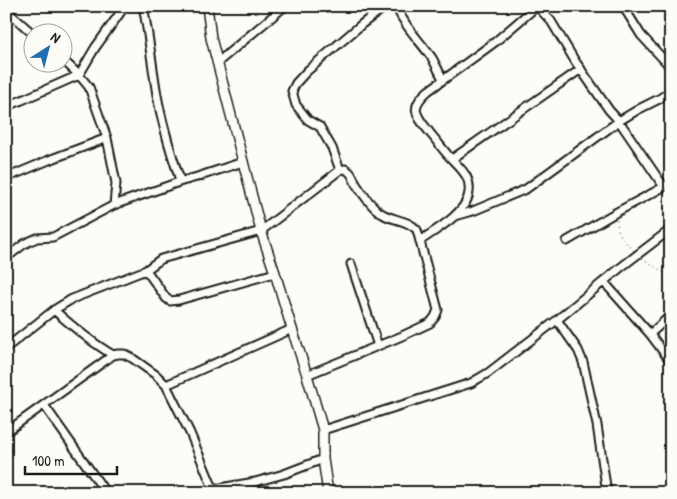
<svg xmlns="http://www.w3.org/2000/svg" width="677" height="499" viewBox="0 0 677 499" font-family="'Patrick Hand',sans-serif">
	<rect width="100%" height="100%" fill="#fdfcf7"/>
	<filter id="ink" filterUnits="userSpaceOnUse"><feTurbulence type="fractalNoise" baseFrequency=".02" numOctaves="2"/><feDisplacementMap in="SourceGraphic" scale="10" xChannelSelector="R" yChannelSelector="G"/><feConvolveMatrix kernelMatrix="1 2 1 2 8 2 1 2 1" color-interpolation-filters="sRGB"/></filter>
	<g filter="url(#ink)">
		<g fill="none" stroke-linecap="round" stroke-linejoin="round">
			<defs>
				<path id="street" d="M143,6C149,36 152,65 157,95C162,123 170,150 179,177V182
					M396,6C404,26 420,41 432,58C436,65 439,72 443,79
					M537,6L551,21L575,61L609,110L619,121L664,187
					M623,6L641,35L666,62L671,68
					M6,10L32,33
					M62,59L79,75L89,87L107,138L116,183L114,205
					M218,62L285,6
					M6,107L79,75L95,48L125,6
					M452,159L581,69
					M340,170L332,148L320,127L308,120L296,105L292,91L296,83L307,71L362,24L386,6
					M6,178L49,160L107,138
					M455,216L473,211L526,189L619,121L639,109L659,99L671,91
					M420,241C435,230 462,216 468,197C474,176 458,167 447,154C441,147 436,140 430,133C417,116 408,108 428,91L495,42L537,6
					M567,241L615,213L671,183
					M6,258L24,244L30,241L37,238L53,237L114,205L179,182L197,177L243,162
					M351,264L378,346
					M146,270L166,298L170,301L179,300L275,273
					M604,282L650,334
					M54,310C73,327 91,342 113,355
					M671,315L650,334L671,362
					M557,320L578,350L583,362L597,425L607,493
					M6,348L54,310L72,299L146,270L161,259L261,231L340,170C344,169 345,168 348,171C352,173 354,180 356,184C362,193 368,202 376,209C387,221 407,218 417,230L438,310L435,317L430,323L402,336L307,375
					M166,385L292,329
					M44,405L106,493
					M323,430L471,383L488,373L557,320L620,268L671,229
					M6,432L113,355L118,354H124L132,358L156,375L166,385L190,433L215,493
					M208,493L214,489L255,482L284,474L323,459"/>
				<path id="secondary" d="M207,6L211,38L261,231L275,273L292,329L307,375L323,430V459L328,493"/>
			</defs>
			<use href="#street" stroke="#1c1c1c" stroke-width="11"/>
			<use href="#secondary" stroke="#1c1c1c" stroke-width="12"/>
			<path stroke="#1c1c1c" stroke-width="1" stroke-dasharray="1 4" stroke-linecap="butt" d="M617,220C618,223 617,226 618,229C620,237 628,245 634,251
				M642,258L671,277"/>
			<use href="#street" stroke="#fdfcf7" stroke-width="7"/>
			<use href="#secondary" stroke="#fdfcf7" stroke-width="9"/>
		</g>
	</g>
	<rect width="677" height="499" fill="none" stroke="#fdfcf7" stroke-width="25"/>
	<rect x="12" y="12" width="652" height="474" fill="none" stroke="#1c1c1c" stroke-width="2" filter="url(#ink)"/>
	<g transform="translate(48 48) rotate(36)"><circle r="24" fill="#fdfcf7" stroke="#a3a29f"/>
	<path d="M0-4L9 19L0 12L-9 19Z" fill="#1f6fb2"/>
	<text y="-8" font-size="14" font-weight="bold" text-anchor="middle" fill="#1c1c1c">N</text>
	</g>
	<path d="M25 466v8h92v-8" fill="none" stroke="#1c1c1c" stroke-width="2.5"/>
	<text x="32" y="466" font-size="15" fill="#1c1c1c" stroke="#fdfcf7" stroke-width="4" paint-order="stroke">100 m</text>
</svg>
